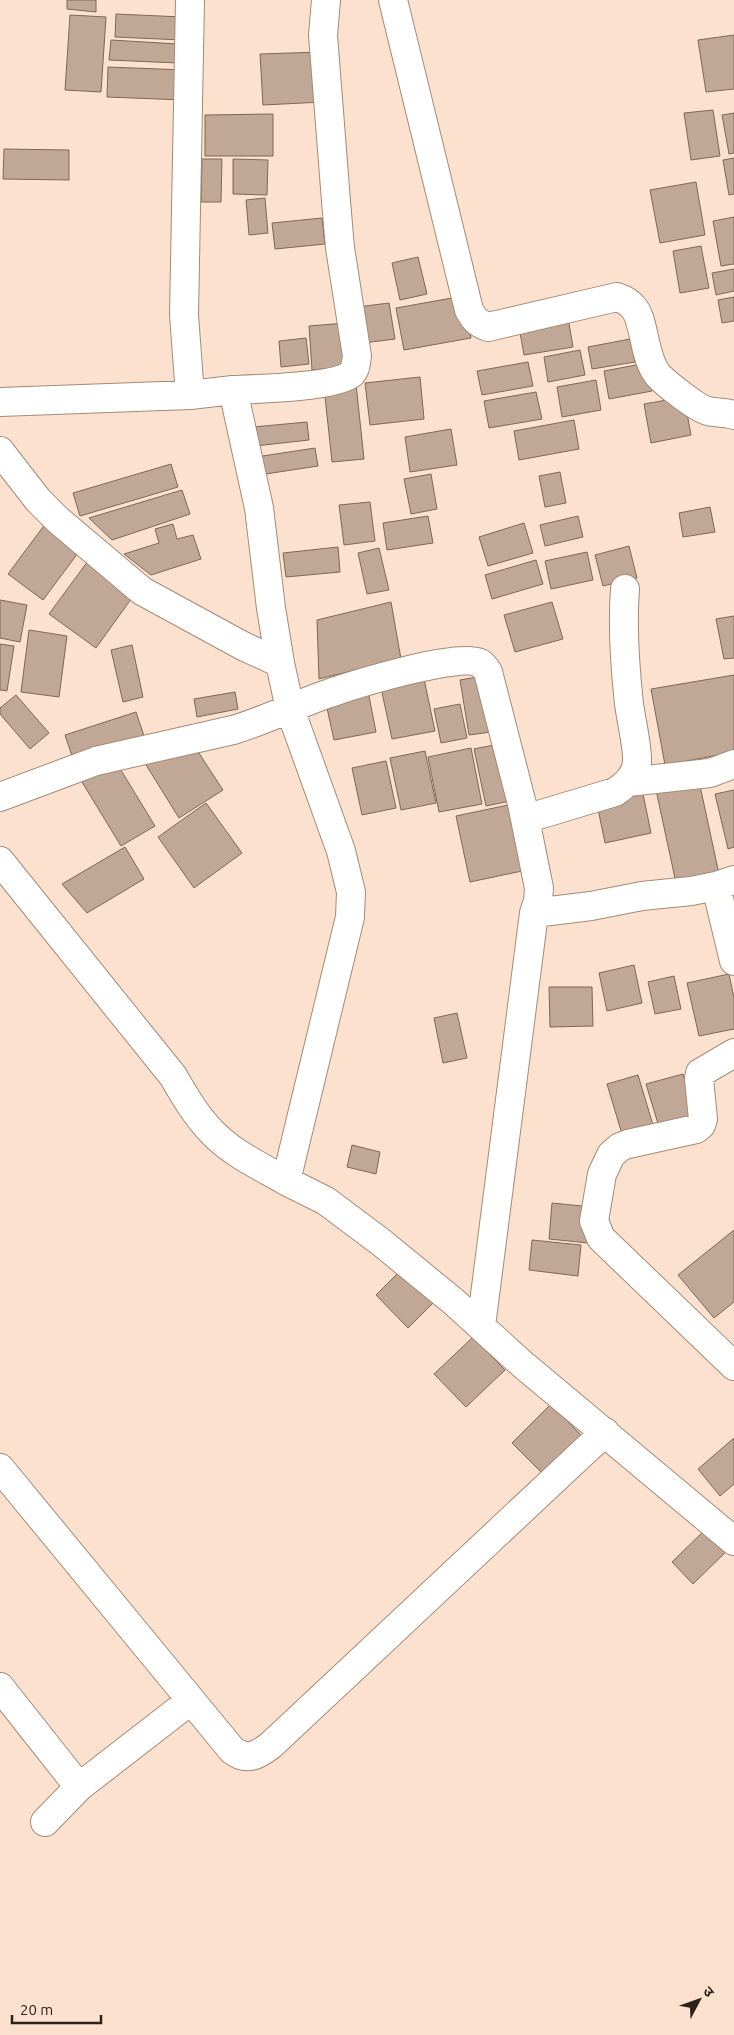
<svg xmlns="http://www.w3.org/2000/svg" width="734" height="2035" viewBox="0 0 734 2035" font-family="Ubuntu,'Noto Sans Devanagari',sans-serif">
	<rect width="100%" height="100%" fill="#fce2ce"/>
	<path fill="#c1a896" stroke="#7e6756" d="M67,0H96V12L67,9Z
		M116,14L183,17L182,40L115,37Z
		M70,15L106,17L101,92L65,90Z
		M734,35V89L706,92L698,40Z
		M111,40L178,44V63L109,60Z
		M321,52L323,102L263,105L260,54Z
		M108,67L185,70L184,100L107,97Z
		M713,110L720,156L691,160L684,113Z
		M734,113V153L729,154L722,115Z
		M273,114V156H205V115Z
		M4,149L69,150V180L3,179Z
		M734,158V194L729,195L723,160Z
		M202,159H222L221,202H201Z
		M233,159L268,160L267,195L233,194Z
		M696,182L705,235L660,243L650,190Z
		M265,198L268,233L249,235L246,200Z
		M734,217V264L721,266L713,221Z
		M322,218L325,244L275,249L272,223Z
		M701,246L709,288L680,293L673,251Z
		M418,257L427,294L400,300L392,263Z
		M734,269V291L716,295L712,273Z
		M463,296L471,338L404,350L396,308Z
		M734,297V321L722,323L718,300Z
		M389,303L395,339L363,343L357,307Z
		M568,318L573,347L524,355L519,327Z
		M346,323L350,367L312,370L309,326Z
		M306,338L309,364L281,367L279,341Z
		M630,339L635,362L592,369L588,347Z
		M580,350L585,375L548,382L544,357Z
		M528,362L533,386L482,395L477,371Z
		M647,363L652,391L609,399L604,371Z
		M420,377L424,419L370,425L365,383Z
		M596,380L601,410L562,417L557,387Z
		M356,384L364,459L332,462L324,387Z
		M536,392L542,419L489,428L484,401Z
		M684,397L691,435L651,443L644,404Z
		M574,420L579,449L519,460L514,431Z
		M307,422L309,440L255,446L253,427Z
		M451,429L457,465L410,472L405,437Z
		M315,448L318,466L259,475L256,457Z
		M171,464L178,487L80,516L73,493Z
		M560,472L566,503L545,507L539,476Z
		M431,474L437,509L411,514L404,479Z
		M182,490L190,514L112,540L89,518Z
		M370,502L375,541L344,545L339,505Z
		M710,507L715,532L683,537L679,513Z
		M428,516L433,543L387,550L383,523Z
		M578,516L583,537L545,546L540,525Z
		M46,523L81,549L43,600L8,574Z
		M524,523L533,553L488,566L479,537Z
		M173,524L177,539L193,535L201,559L151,575L124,554L159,543L155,529Z
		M629,546L637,578L603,586L595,555Z
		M338,547L340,572L286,577L283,553Z
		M379,548L389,590L367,594L358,553Z
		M587,552L593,580L551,589L545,561Z
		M536,560L543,584L492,599L485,575Z
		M88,561L134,595L96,648L49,614Z
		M0,600L27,605L20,642L0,638Z
		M391,602L401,659L319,679L317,620Z
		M552,602L563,639L515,652L504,615Z
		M734,616V658L724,659L716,619Z
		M29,630L67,636L59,697L21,692Z
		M0,644L14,646L7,691L0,690Z
		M132,645L143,697L123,702L111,650Z
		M489,675L498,731L469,735L460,680Z
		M734,675V752L665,765L651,689Z
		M424,679L435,731L392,739L381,688Z
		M368,691L376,732L334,740L325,699Z
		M235,692L238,709L197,717L194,699Z
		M16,695L49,733L30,749L0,714V708Z
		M460,704L467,738L441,743L434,709Z
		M136,712L145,739L74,762L65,735Z
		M504,743L515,800L486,806L474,749Z
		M195,747L223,790L179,818L143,760Z
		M471,748L482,804L439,812L428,757Z
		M425,751L436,803L401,810L390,758Z
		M386,761L396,808L362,815L352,768Z
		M116,762L155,826L121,846L82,782Z
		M699,781L719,874L676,883L656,790Z
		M734,790V847L728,849L715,794Z
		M643,794L651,833L605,843L597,804Z
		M206,803L242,853L194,888L158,837Z
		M513,804L527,870L470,882L456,816Z
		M125,847L144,879L87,913L62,884Z
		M634,965L642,1003L607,1011L599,973Z
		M729,974L734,998V1029L699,1036L687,983Z
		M674,976L681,1009L655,1014L648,982Z
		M549,987H592L593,1026L550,1027Z
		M457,1013L467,1058L443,1063L434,1018Z
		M683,1074L695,1116L659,1127L646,1084Z
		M638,1075L653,1125L622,1134L607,1084Z
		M352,1145L380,1152L376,1174L347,1167Z
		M552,1203L592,1207L588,1243L549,1239Z
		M734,1230V1302L714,1318L678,1275Z
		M532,1240L581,1245L578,1276L529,1270Z
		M402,1269L434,1302L408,1328L376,1295Z
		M473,1337L505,1370L466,1407L434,1374Z
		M551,1404L581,1435L543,1474L512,1443Z
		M734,1438V1484L720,1496L698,1469Z
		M712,1523L733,1545L693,1584L672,1562Z"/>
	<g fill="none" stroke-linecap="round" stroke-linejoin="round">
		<defs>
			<path id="street" d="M190,0L184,315L190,395
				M326,0L323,35L336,201L340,248L357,356C356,363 356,369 351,374C336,387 256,389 233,390L259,508L271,608L280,663L290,709L341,851L351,892L350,917L286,1181L326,1201L382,1243L454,1302L521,1363L734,1541
				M393,0L469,310C474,319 477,323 488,327L617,297C623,299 629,302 633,307C645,319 643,357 658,375C665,383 698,409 708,411C717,413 724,412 734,415
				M0,402L190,395L233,390
				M0,451L38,500L58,520L142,591L243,646L280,663
				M628,782L710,773L734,764
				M0,797L96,761L233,730C267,720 297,704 330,693C356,684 459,652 480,663C483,665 486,669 488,672L522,804L539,888L538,901L534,913L591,906L642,896L691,891L716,886L734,880
				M525,819L615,792C626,785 636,776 637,762C638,749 631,719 629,704C625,667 622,627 625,589
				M0,861L173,1076C184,1095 195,1114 210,1130C231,1153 260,1166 286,1181
				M716,886L734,961
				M734,1053L700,1073L699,1079L703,1119L701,1125L696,1129L628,1144L620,1147L611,1155L602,1174L594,1221L601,1238L734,1366
				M481,1326L534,913
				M0,1468L232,1750C247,1762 258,1755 271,1745L605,1432
				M0,1687L79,1787
				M45,1822L79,1787L190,1701"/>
		</defs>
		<use href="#street" stroke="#a38b79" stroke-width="30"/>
		<use href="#street" stroke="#fff" stroke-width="28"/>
	</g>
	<g transform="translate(699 2000) rotate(49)" stroke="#fce2ce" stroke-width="4" paint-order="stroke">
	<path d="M0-4L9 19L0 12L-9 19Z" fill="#2b221b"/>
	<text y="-8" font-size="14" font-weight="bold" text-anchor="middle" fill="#2b221b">उ</text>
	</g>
	<path d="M12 2015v8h89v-8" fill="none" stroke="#2b221b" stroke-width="2.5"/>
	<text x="20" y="2015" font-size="15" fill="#2b221b" stroke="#fce2ce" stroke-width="4" paint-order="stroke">20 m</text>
</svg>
